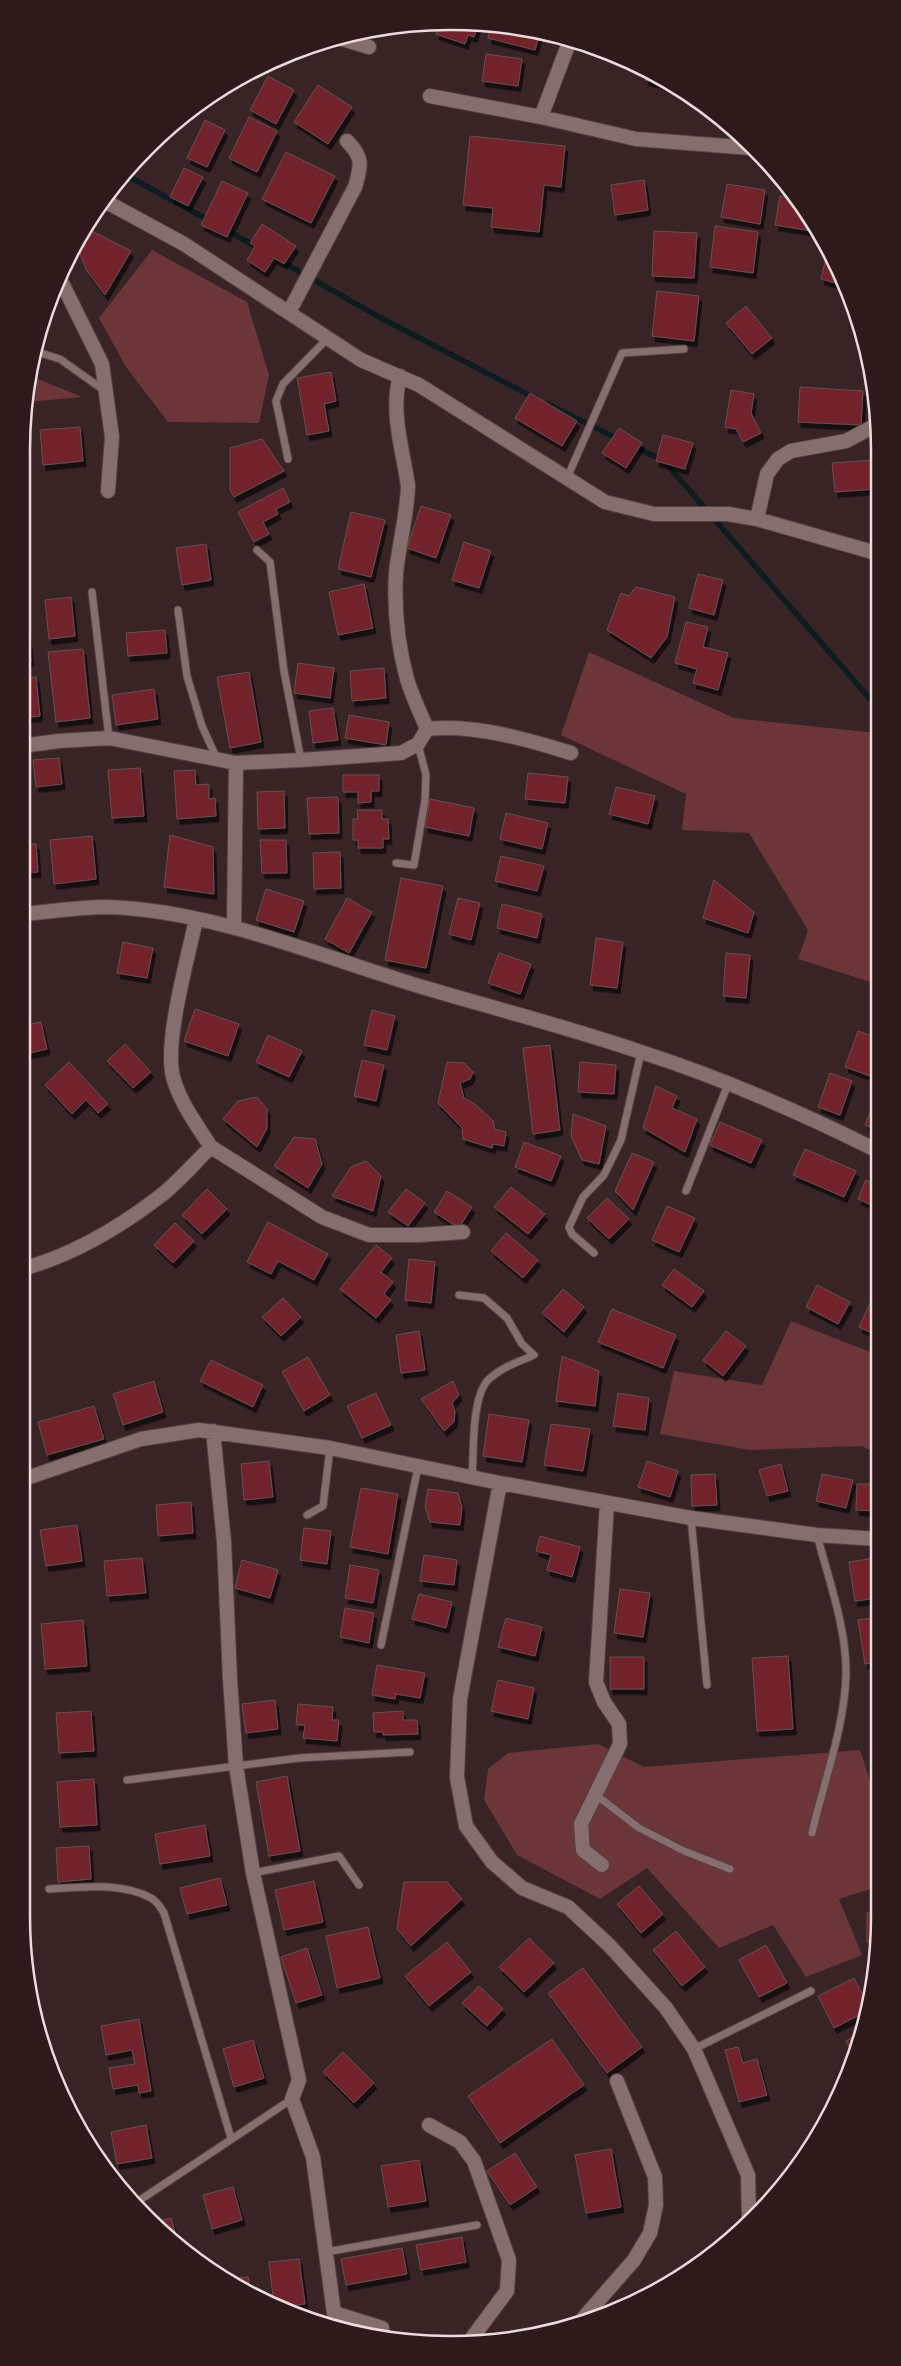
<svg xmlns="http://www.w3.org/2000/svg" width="901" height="2366" viewBox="0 0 901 2366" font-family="Helvetica,sans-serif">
	<defs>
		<filter id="shadow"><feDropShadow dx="3" dy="5.5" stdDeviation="0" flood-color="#0009"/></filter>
	</defs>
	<rect width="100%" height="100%" fill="#382425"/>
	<path fill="#6b3539" d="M152,250L247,302L269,375L259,423L168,422L126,367L99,318Z
		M31,376L82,397L28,402Z
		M589,652L734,718L877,733V984L798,959L808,930L749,833L682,830L686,794L561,735Z
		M791,1321L878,1355L879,1455L862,1446L750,1450L660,1434L674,1371L762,1385Z
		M598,1744L644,1767L860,1750L879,1808L880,1886L839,1899L862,1955L806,1977L773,1925L719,1948L647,1868L600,1899L517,1855L484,1800L488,1769L508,1753Z"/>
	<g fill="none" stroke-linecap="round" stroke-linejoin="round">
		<path stroke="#0d1c21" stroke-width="5.5" d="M124,174L210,221
			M225,229L260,249
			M279,260L379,317L535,398
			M548,404L620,440
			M633,446L664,461L877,707"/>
	</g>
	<path fill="#72202c" stroke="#665050" filter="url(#shadow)" d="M479,22L474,37L468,35L465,44L436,34L440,23Z
		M491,24L540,32L535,50L488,38Z
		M486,54L522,59L518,86L482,81Z
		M646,74L670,85L645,80Z
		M268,76L294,90L276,124L250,110Z
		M318,85L352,107L328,144L294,122Z
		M249,117L277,131L257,172L229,158Z
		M205,120L225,130L207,167L187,158Z
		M470,136L565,146L561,187L544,185L539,232L491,227L493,208L463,205Z
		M286,152L335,176L311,223L262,199Z
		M184,168L203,177L188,206L170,197Z
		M644,180L648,210L615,215L611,185Z
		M222,181L248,193L227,237L201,225Z
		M727,184L765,190L760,224L721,217Z
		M780,196L794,198L813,226L812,231L775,225Z
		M262,224L296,246L284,264L274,258L265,272L247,260L255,246L250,243Z
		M715,226L758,232L753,273L710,267Z
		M86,228L131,251L105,295L87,271L76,244Z
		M654,231L697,233L694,278L652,276Z
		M828,250L836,261L843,285L821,279Z
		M657,291L699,296L694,341L652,336Z
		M746,306L772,338L752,354L726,323Z
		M331,372L336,401L324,404L329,431L307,435L297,378Z
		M800,387L863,391L861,425L798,422Z
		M731,390L754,394L751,413L761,433L743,442L736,429L725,427Z
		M530,393L577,421L562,446L515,418Z
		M80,427L83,461L43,465L40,430Z
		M619,428L642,443L626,468L602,453Z
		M663,435L693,443L685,469L656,461Z
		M262,439L284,471L234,497L230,490V448Z
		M876,460V489L835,492L832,463Z
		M283,488L290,502L276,509L278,514L263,522L269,534L254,542L238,512Z
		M421,506L451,515L436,558L407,548Z
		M351,512L385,520L371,577L338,569Z
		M464,542L491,551L479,588L452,580Z
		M206,544L211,580L182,585L176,548Z
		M698,574L723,580L714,615L689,608Z
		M364,584L373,628L338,635L329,592Z
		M636,587L675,597L667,637L651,658L607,630L621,593L629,596Z
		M71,597L75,636L49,639L45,600Z
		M21,606H25L31,661L21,662Z
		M686,622L708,627L703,647L728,653L718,690L693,683L697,669L675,663Z
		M165,630L167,653L128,656L126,633Z
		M83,649L90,718L56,722L48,652Z
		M298,663L334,668L330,698L294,693Z
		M384,668L386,698L352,701L350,671Z
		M249,672L261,742L230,748L217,677Z
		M36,677L40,716L21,718V679Z
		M154,689L158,719L116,725L112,695Z
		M333,708L338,740L313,743L309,711Z
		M349,715L389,722L386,745L345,738Z
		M59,758L62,784L36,787L33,760Z
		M140,768L144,816L112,818L108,770Z
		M195,770L196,785L209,784V799L215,798L216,816L177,819L174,771Z
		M528,773L568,777L565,803L525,799Z
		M343,775H379V791H371V802L358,803V792H343Z
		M616,787L655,796L648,824L609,814Z
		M284,791L285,828L258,829L257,792Z
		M338,797L339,833L309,834L307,798Z
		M430,799L474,808L469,836L425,827Z
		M357,810H382V819H388L389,839H383V848H358V840H353V819H358Z
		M506,813L548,823L542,849L500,839Z
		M170,835L213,847L214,894L164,887Z
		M92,836L96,879L54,884L50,840Z
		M260,840H286L287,873H262Z
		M21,844H36L38,872L21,873Z
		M340,852L341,888L314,889L313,853Z
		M501,856L544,866L537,891L495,881Z
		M401,878L443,886L426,968L385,960Z
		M714,880L754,912L748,933L703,918Z
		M266,889L304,901L294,932L256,920Z
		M347,898L372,912L349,953L325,939Z
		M458,898L480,903L471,940L449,934Z
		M502,904L542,914L537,938L497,928Z
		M596,938L623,942L617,988L590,985Z
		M123,942L153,948L147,978L117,973Z
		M499,953L531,964L520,994L488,983Z
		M726,953L750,955L746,998L723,996Z
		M195,1009L239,1024L228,1056L184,1041Z
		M372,1010L395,1016L387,1050L364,1045Z
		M41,1022L47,1049L21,1055V1026Z
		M858,1031L878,1038V1065L873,1077L845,1067Z
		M268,1035L302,1051L289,1077L256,1062Z
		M125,1044L151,1072L133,1088L107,1061Z
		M550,1045L560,1130L533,1134L523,1048Z
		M362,1060L384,1065L376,1101L354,1096Z
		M69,1062L108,1104L98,1113L86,1100L72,1114L45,1085Z
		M447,1062L464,1063L473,1072L470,1079L460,1083L464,1098L475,1104L493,1121L495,1129L506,1132L504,1146L493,1144L492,1148L463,1139L462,1128L438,1103Z
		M580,1062L616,1065L614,1094L578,1092Z
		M830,1073L852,1081L840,1115L818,1107Z
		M656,1086L677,1096L672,1108L697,1119L685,1152L643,1128Z
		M257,1097L267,1109V1128L257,1147L223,1119L238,1101Z
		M876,1098H878V1130L865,1125Z
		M573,1114L606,1126L599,1164L582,1160L571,1136Z
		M720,1122L762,1140L751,1163L710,1145Z
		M294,1137L315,1139L322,1164L308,1188L274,1166Z
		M524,1142L561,1156L551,1181L515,1167Z
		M805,1149L856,1171L844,1197L793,1175Z
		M632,1153L654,1162L633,1210L615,1191Z
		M366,1161L381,1176L373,1211L332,1196L351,1167Z
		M866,1180L878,1185V1208L858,1199Z
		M511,1187L545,1214L528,1234L494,1207Z
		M207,1189L227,1209L202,1234L182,1215Z
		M406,1189L425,1203L408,1226L388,1212Z
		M447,1191L472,1207L459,1228L434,1212Z
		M607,1198L629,1219L609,1239L587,1218Z
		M667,1206L695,1218L679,1252L652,1240Z
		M268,1222L328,1254L314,1280L278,1261L271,1274L247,1262Z
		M175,1223L194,1241L173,1263L154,1245Z
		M506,1233L538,1260L523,1278L491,1251Z
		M376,1245L392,1258L381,1272L393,1282L384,1294L391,1300L376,1318L340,1289Z
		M409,1259L435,1262L431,1303L405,1300Z
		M674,1269L704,1291L692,1307L662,1285Z
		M817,1285L850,1302L838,1324L806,1307Z
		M563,1289L584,1307L564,1332L542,1313Z
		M876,1291L878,1292V1336L859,1327Z
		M283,1298L301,1317L281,1336L262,1317Z
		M612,1309L676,1335L663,1368L598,1342Z
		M419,1331L425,1370L401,1373L396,1335Z
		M726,1331L746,1346L723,1376L703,1360Z
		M562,1356L599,1371L595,1406L556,1401Z
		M308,1357L330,1395L304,1411L282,1372Z
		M211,1360L263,1385L253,1407L200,1381Z
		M154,1381L163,1412L123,1425L113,1394Z
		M453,1381L459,1395L452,1403L455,1411L454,1422L444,1431L421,1399Z
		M376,1393L391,1425L362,1438L347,1406Z
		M618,1393L649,1398L645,1430L613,1426Z
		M94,1406L104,1439L47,1455L38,1422Z
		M489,1414L529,1420L522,1462L483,1456Z
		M551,1424L590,1429L583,1471L544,1465Z
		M269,1461L273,1497L244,1500L241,1464Z
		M647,1461L678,1471L670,1497L638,1487Z
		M781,1464L788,1491L767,1496L759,1470Z
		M715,1474L717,1505L692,1506L691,1475Z
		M822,1474L853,1480L846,1508L816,1501Z
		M857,1484H879V1511L856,1510Z
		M361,1488L398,1494L388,1554L350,1547Z
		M428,1489L458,1493L462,1507L460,1525L430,1522L425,1507Z
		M191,1502L193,1533L158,1536L156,1505Z
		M77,1525L82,1561L46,1566L40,1530Z
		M304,1528L331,1531L327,1564L300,1560Z
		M540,1536L580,1547L572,1577L547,1570L551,1555L536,1551Z
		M424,1555L457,1560L454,1585L420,1581Z
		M142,1558L146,1593L107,1596L104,1561Z
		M875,1558L879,1598L855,1601L849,1562Z
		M242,1560L278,1570L270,1598L235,1588Z
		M350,1565L379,1570L373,1603L345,1598Z
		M620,1589L650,1593L643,1637L614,1633Z
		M419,1594L452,1602L446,1628L412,1619Z
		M345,1608L374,1613L369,1643L340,1637Z
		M879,1617V1662L865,1664L858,1620Z
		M506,1618L542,1627L535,1656L498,1647Z
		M83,1620L87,1666L45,1669L41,1624Z
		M788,1656L793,1729L757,1731L752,1658Z
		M610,1657H644V1689H610Z
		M377,1665L425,1673L420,1698L396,1694L395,1699L372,1695Z
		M498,1680L534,1688L528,1719L491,1711Z
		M275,1700L278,1729L246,1733L242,1704Z
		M298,1704L333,1707L332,1720H339L337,1741L303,1738L305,1725H296Z
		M91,1711L94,1751L59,1753L56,1713Z
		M403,1711V1720H417L418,1734L383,1735V1732H374L373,1713Z
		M287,1776L300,1851L269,1856L256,1782Z
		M94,1779L97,1825L60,1827L57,1782Z
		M205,1825L210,1856L160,1864L155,1834Z
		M89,1846L91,1879L58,1882L56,1848Z
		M220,1878L227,1905L187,1914L180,1888Z
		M314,1881L323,1922L284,1930L275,1890Z
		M404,1882H447L462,1899L411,1946L397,1929Z
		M639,1886L663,1914L641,1933L617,1904Z
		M867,1913H880L876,1942H867Z
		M368,1927L380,1978L337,1988L326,1936Z
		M676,1931L705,1967L682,1986L653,1950Z
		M529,1938L554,1963L524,1992L499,1967Z
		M447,1942L471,1972L429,2006L405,1976Z
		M766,1945L787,1983L759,1997L739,1960Z
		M307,1948L322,1995L296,2003L281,1957Z
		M583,1968L642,2047L607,2073L548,1993Z
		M854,1978L868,2006L867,2011L834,2028L818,1996Z
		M479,1986L503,2009L487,2026L462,2003Z
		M139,2019L151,2091L139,2093L138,2085L113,2089L109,2068L135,2064L132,2050L106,2055L101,2026Z
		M864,2030L854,2055L846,2041Z
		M552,2039L584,2085L500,2143L468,2096Z
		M253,2040L264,2078L234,2087L223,2049Z
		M738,2047L743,2063L757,2059L767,2095L739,2102L725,2050Z
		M343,2052L374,2083L354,2103L323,2072Z
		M146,2125L152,2158L117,2164L111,2132Z
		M611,2149L621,2207L586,2213L575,2155Z
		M515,2153L537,2187L510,2205L487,2171Z
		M419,2160L426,2201L388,2207L381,2166Z
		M233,2187L242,2220L212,2229L203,2195Z
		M171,2218L177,2239L157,2222Z
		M462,2237L466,2262L421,2270L416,2245Z
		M402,2248L407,2274L346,2285L341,2259Z
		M299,2259L305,2304L279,2307L274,2305L269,2262Z
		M248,2277L251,2294L236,2287L227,2279Z"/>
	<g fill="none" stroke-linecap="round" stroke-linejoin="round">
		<defs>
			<path id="lane" d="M34,351L60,359L105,391
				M288,459L276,401L283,384L328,338
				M567,478L622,353L684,349
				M257,550L270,562L284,671L301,760
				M92,592L109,738
				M178,610L187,676L202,726L217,759
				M396,863L414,865L425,800L426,775L418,744
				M686,1191L728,1084
				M594,1253L572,1234L569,1227L583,1197L604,1175L621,1140L641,1052
				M459,1295L484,1298L507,1318L522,1344L534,1355C518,1362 502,1367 489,1379C471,1396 474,1453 472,1478
				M307,1515L323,1506L330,1448
				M691,1518L707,1685
				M381,1645L418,1467
				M127,1780L299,1758L410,1752
				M596,1795L639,1828L684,1851L730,1869
				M812,1833C824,1781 844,1729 846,1676C847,1629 829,1581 817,1535
				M253,1873L339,1856L359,1885
				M49,1889C81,1887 122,1882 151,1898C157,1901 161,1908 164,1913L231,2138
				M694,2049L811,1991
				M134,2204L292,2099
				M326,2252L477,2225"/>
			<path id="street" d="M339,38L369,47
				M430,96L541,117L636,139L751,148
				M541,117L570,40
				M103,200L184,244L361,360L419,385L605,502L654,514H728L757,519L876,553
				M59,277L102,364L112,437L108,491
				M289,312L355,187C361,166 364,158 347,141
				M400,376C390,412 403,450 408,486C407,516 399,544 396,573C394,607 398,646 407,679C412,696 420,712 427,729
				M757,519L767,474L778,459L791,451L846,441L876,425
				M21,746L59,741L109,738L236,763L301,760L401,753L418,744L427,729C474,724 526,739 571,753
				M21,914C49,912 79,907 107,907C214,910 327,959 429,989C500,1010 571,1028 641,1052C722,1078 802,1113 878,1151
				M234,928L236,763
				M211,1147L322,1217L369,1235H419L463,1232
				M21,1269C72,1256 117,1229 159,1197C178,1183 194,1163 211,1147C197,1125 180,1103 173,1077C164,1041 188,958 196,919
				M213,1431L224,1542L230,1679L236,1766L253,1873L299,2080L292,2099L313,2157L334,2313L382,2328L383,2338
				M21,1480L141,1439L199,1430L330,1448L500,1483L691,1518L817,1535L879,1539
				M500,1483L460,1699L457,1777L466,1826L492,1862L522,1888L568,1907L610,1946L666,2008L694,2049L748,2175L749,2217
				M602,1865L583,1850L581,1824L620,1744L619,1724L604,1702L596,1682L607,1503
				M429,2125L460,2142L474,2161L509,2260L507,2291L472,2338
				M579,2323L634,2260L650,2233L656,2205L655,2177L617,2081"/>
		</defs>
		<use href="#lane" stroke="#544344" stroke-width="9"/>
		<use href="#street" stroke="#544344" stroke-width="16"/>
		<use href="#lane" stroke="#866e6e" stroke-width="7"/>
		<use href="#street" stroke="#866e6e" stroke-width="14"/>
	</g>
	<path d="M0 0H901V2366H0ZM450 30H451A420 420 0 0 1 871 450V1916A420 420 0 0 1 451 2336H450A420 420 0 0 1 30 1916V450A420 420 0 0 1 450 30Z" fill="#2e1a1b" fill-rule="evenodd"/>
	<path fill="none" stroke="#eadcdc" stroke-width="2.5" d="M450 30H451A420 420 0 0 1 871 450V1916A420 420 0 0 1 451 2336H450A420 420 0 0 1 30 1916V450A420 420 0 0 1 450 30Z"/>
</svg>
